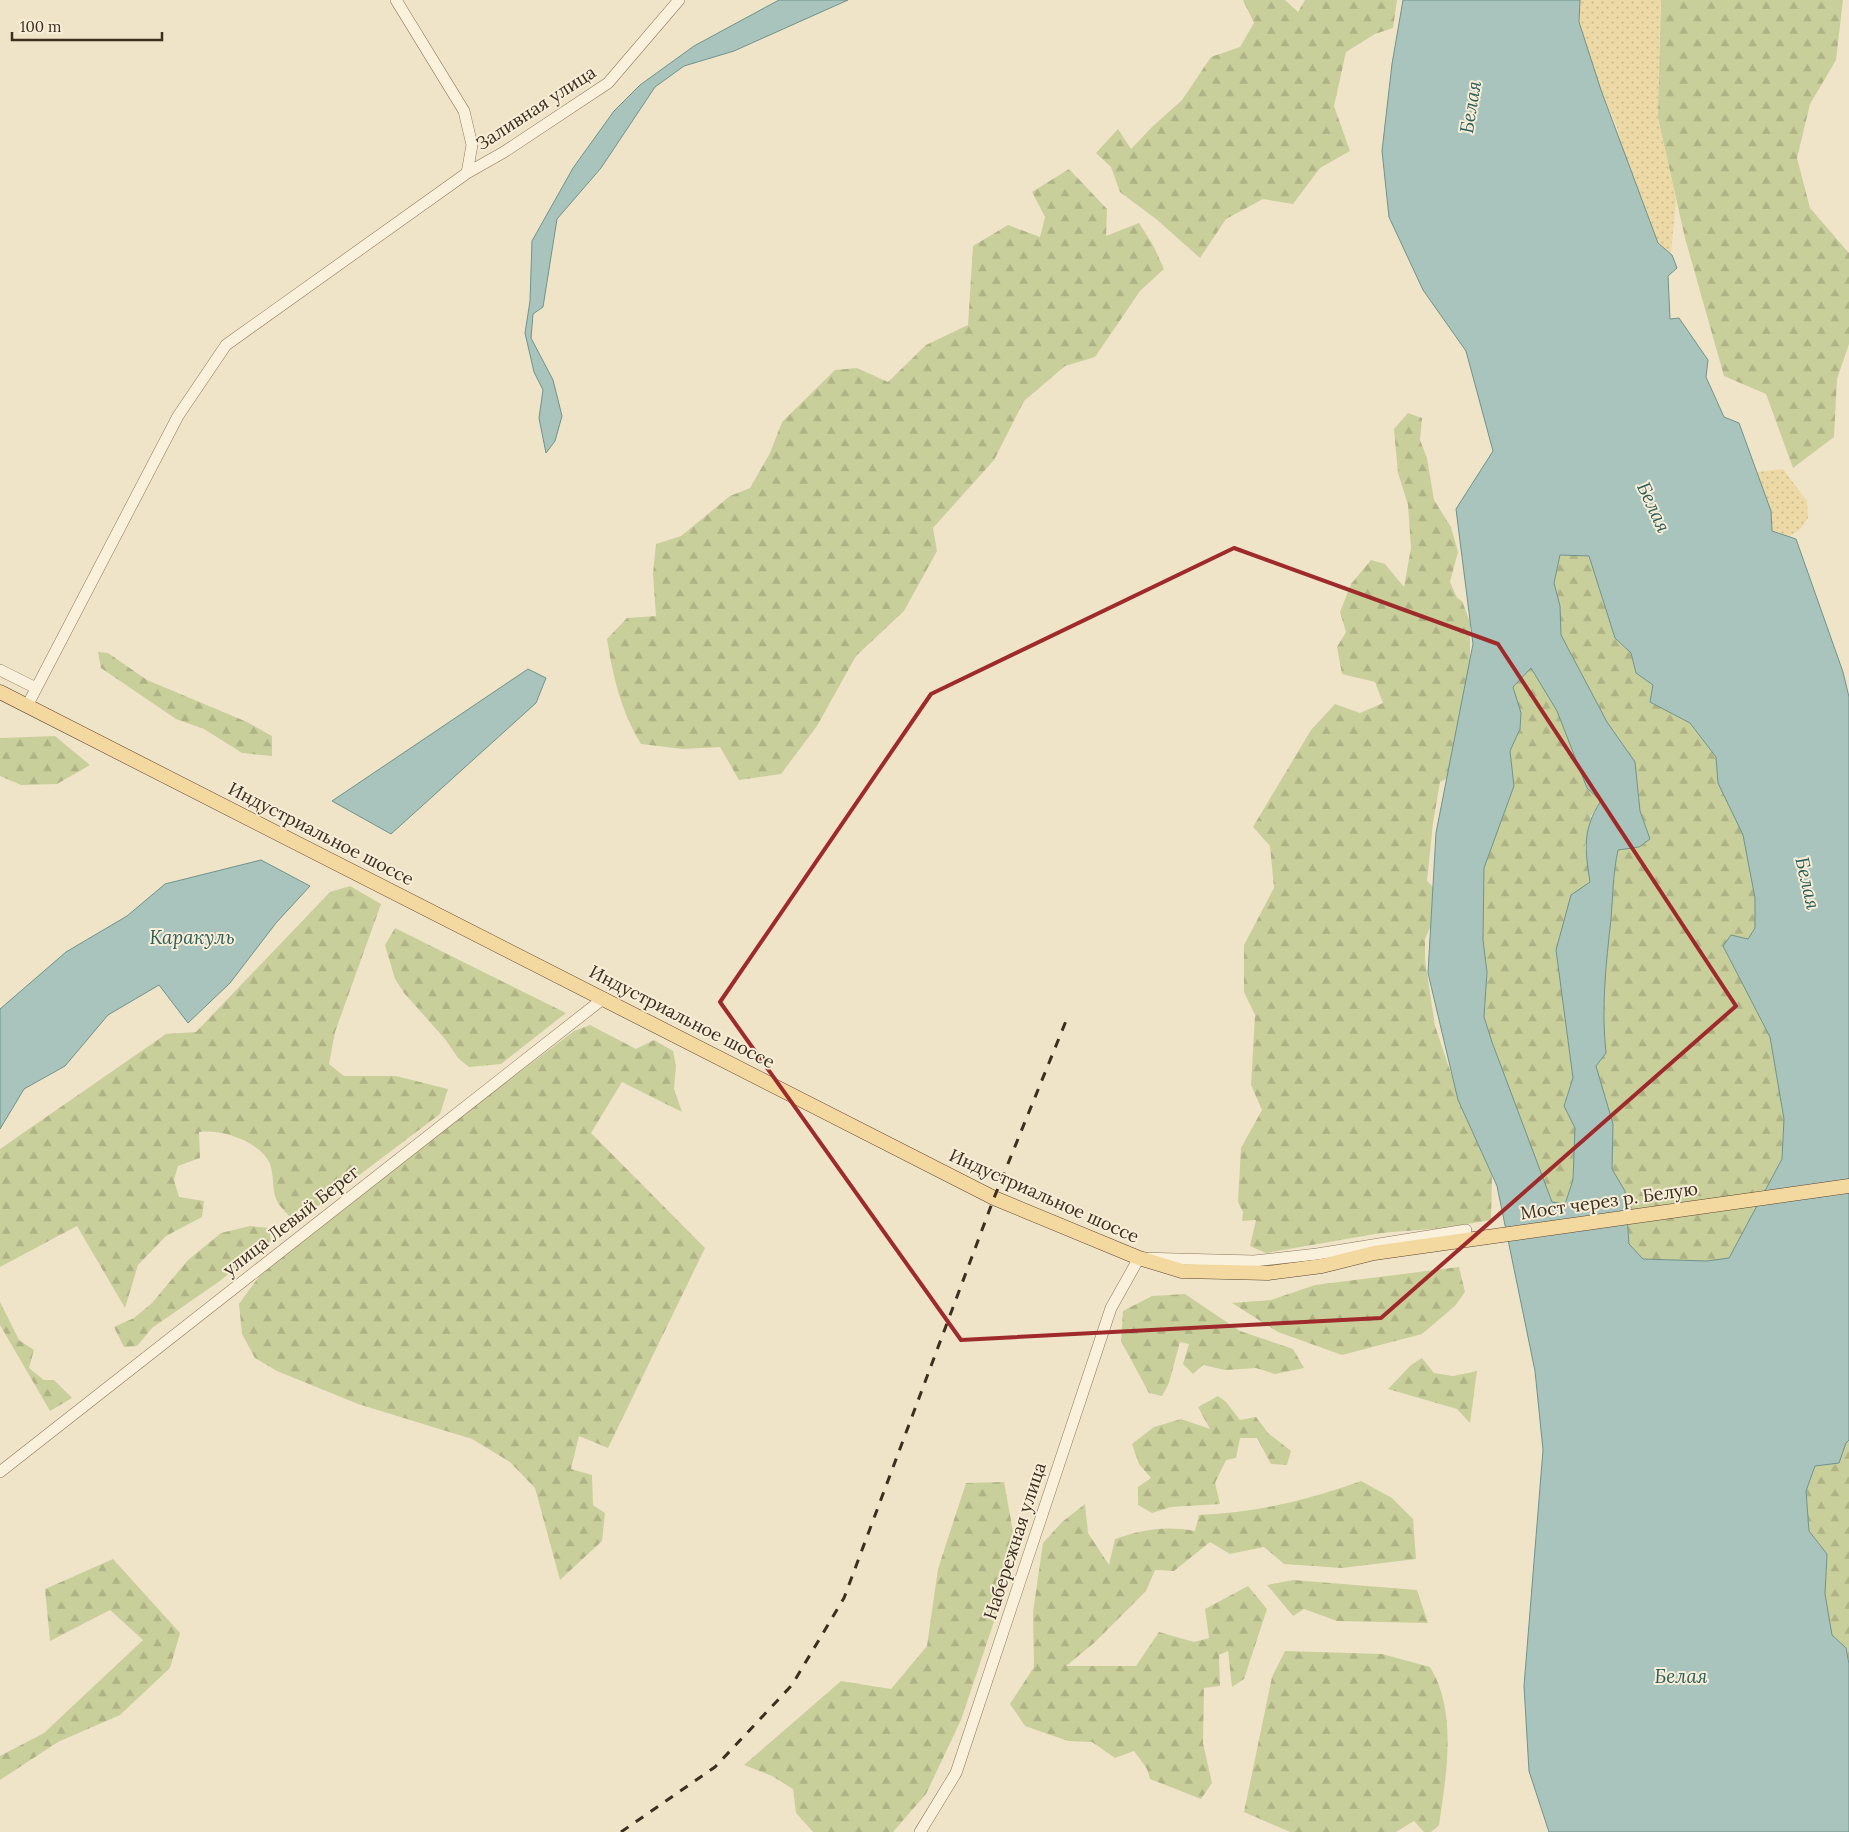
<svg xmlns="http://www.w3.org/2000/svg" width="1849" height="1832" viewBox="0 0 1849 1832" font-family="Lora,serif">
	<defs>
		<pattern id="forest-firs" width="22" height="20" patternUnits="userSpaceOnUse" patternTransform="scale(1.25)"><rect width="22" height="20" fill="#c9cf9b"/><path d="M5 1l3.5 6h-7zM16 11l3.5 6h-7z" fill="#aeb285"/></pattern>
		<pattern id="sand-dots" width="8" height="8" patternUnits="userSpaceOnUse" patternTransform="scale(1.25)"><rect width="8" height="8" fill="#ecd9a5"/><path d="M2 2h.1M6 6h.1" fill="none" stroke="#cbbb8e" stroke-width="1.8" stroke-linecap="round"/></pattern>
	</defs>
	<rect width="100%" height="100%" fill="#f0e4c8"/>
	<path fill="url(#forest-firs)" d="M1243,0H1285L1298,12L1305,0H1397L1393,28L1375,34L1346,52L1334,106L1350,151L1320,168L1293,204L1263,199L1226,219L1200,258L1156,219L1120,192L1111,167L1096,153L1118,129L1131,149L1152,127L1182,100L1211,57L1240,47L1254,23Z
		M1661,0H1843L1836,60L1810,104L1797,158L1810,208L1849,253V344L1837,379L1834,437L1793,468L1766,394L1724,376L1685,238L1657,114Z
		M1069,169L1107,209L1106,236L1139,223L1153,245L1164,269L1140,291L1095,357L1065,366L1024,401L994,460L933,528L937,551L904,611L856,656L817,726L781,774L739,780L720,747L683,749L641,744C621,711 613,677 607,639L627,618L656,616L653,574L656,544L681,536L730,496L750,488L770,453L782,422L835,370L857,368L888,382L926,345L968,325L973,246L1008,225L1040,237L1045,217L1032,192Z
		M1408,413L1422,418L1420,440L1427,458L1434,500L1451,527L1458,552L1450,582L1457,598L1462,601L1470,622V659L1480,689L1463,770L1440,782L1433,823L1427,881L1439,893L1438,909L1425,939V960L1435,1026L1466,1118L1492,1176L1491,1220L1444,1228L1381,1233L1266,1253L1250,1246L1256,1220L1242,1221L1243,1212L1238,1202L1241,1148L1262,1110L1251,1085L1255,1015L1244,992V945L1274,888L1270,846L1253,827L1311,730L1335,704L1360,713L1383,703L1375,682L1342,674L1337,647L1346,632L1340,612L1351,584L1371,560L1385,564L1404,587L1411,548L1408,505L1398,473L1394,429Z
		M1560,555L1589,556L1615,638L1631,653L1636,673L1653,685L1650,702L1690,723L1716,757L1718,783L1743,835L1755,898V928L1748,939L1723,946L1770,1037L1784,1119L1782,1159L1729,1258L1707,1261L1643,1259L1629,1244L1625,1191L1612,1169L1613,1124L1596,1066L1606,1053C1601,1008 1606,964 1611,918C1613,895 1613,873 1618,849L1639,847L1650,839L1640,811L1635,762L1607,722L1561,635L1560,606L1554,583Z
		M98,652L108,653L147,680L247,722L272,736V756L242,753L204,729L176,719L101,668Z
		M1531,668L1557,711L1587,788L1601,801L1591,816L1585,846L1591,882L1556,950L1573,1078L1564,1106L1575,1128L1573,1180L1565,1204L1552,1203L1492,1042L1484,1017L1487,972L1483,940L1484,868L1514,786L1510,751L1520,729L1521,713L1513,687Z
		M55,736L90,765L57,784L21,785L0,776V738Z
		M350,886L381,904L335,1032L329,1064L344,1076H396L448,1089L440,1114L296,1223C290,1216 279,1207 276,1199C272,1188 274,1175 270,1164C260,1141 221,1129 199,1132L200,1158L178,1166L174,1180L179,1197L204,1201L202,1217L166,1236L138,1265L125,1308L77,1226L0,1267V1149L166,1034L196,1032L330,892Z
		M395,928L566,1013L501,1064L469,1067L458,1058L445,1039L404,993L395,979L385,945Z
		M590,1025L636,1049L654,1040L673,1051L676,1066L674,1089L682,1112L622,1082L591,1133L705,1248L608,1448L579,1436L571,1469L592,1475L593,1505L605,1513L602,1541L560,1580L535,1488L510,1462L472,1439L358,1404L277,1371L255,1358L242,1334L239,1304L271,1260L574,1031Z
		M250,1226L269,1228L271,1241L217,1283L152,1328L137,1346L124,1347L114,1327L134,1318L152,1303L188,1260L221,1233Z
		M1459,1267L1465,1292L1455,1306L1422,1334L1342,1355L1278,1332L1232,1303L1271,1300L1315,1285Z
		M1185,1294L1240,1331L1293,1349L1304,1368L1275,1374L1256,1368L1225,1370L1203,1365L1193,1374L1183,1364L1189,1344L1180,1342L1169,1383L1162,1396L1149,1393L1121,1341L1123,1311L1152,1296Z
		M0,1302L19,1340L34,1350L29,1368L44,1380H54L72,1398L50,1411L0,1325Z
		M1422,1358L1434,1373L1453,1376L1477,1371L1470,1423L1457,1409L1388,1389L1411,1365Z
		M1218,1396L1226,1402L1240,1420L1256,1417L1268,1433L1291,1451L1287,1465L1271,1464L1257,1438H1240L1236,1458L1226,1460L1215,1483L1220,1504L1171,1507L1152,1513L1138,1505V1487L1151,1478L1139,1464L1132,1444L1154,1427L1181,1419L1210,1429L1198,1407Z
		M1849,1440V1664L1846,1648L1832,1635L1825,1594L1827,1554L1809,1531L1806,1491L1815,1466L1839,1463L1846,1443Z
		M1361,1481L1392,1498L1413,1519L1416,1559L1342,1568L1284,1564L1264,1547L1230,1554L1210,1542L1174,1571L1155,1570L1146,1591L1094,1643L1066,1666H1136L1159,1632L1194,1642L1209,1638L1205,1609L1248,1586L1267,1609L1244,1679L1232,1687L1228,1651L1219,1655L1220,1686L1204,1688L1203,1743L1212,1783L1201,1799L1150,1779L1147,1769L1134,1751L1115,1758L1092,1742L1068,1741L1025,1726L1010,1704L1034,1667L1033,1612L1043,1543L1062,1522L1085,1504L1088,1533L1109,1565L1115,1539C1145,1529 1164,1526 1195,1531L1199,1515C1256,1513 1308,1500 1361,1481Z
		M1004,1482L1017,1553L961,1720L926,1794L893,1832H813L796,1813L793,1789L772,1776L744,1765L841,1681L891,1689L927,1646L938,1569L966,1483Z
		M113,1559L180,1633L170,1668L120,1715L58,1742L0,1780V1756L44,1733L143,1640L110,1610L50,1641L45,1589Z
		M1293,1580L1417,1590L1428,1623L1337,1621L1304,1609L1293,1616L1267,1585Z
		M1285,1651L1382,1654L1430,1667C1458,1712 1446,1777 1439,1825L1431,1832H1424L1414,1821L1396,1832H1290L1244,1812L1272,1677Z"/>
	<path fill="url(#sand-dots)" d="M1580,0H1661L1658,118L1676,200L1671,253L1660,246L1646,217L1635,180L1625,162L1617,127L1601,90L1579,22Z
		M1783,469L1807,501L1808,518L1800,529L1790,536L1772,531L1771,511L1756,472Z"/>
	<path fill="#a9c4bc" stroke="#6f938a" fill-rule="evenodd" d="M779,0H848L734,51L684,66L655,87L601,168L557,219L543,307L533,314L531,338L553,380L562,416L555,441L546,453L539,418L543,390L534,372L525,333L530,301L532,241L573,168L614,111L640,85L694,46Z
		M1403,0H1580L1579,22L1601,90L1658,243L1672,255L1677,268L1668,276L1670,319L1679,318L1708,360L1706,377L1724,417L1739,423L1771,511L1772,531L1796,539L1843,672L1849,697V1440L1846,1443L1839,1463L1815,1466L1806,1491L1809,1531L1827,1554L1825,1594L1832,1635L1846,1648L1849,1664V1832H1549L1529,1771L1524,1686L1543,1450L1535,1371L1497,1186L1458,1100L1428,973L1436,833L1473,644L1456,509L1493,451L1466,351L1423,290L1389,217L1382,151L1392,64ZM1560,555L1589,556L1615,638L1631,653L1636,673L1653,685L1650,702L1690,723L1716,757L1718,783L1743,835L1755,898V928L1748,939L1731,935L1723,946L1770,1037L1784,1119L1782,1159L1729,1258L1707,1261L1643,1259L1629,1244L1625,1191L1612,1169L1613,1124L1596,1066L1606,1053C1601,1008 1606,964 1611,919C1613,895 1613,873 1618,850L1639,847L1650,839L1640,811L1635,762L1607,722L1561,635L1560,606L1554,583ZM1531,668L1557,711L1587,788L1601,801C1582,829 1585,850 1590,882L1571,895L1556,950L1573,1078L1564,1106L1575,1128L1573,1180L1565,1204L1552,1202L1492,1042L1484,1017L1487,972L1483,940L1484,868L1514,786L1510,751L1520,729L1521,713L1513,687Z
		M528,669L546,678L536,703L391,834L332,801Z
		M261,860L310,886L276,923L230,983L188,1023L159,985L108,1015L65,1066L24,1089L0,1129V1009L66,952L127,916L165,884Z"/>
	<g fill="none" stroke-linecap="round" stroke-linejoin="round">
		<defs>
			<path id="minor" d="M396,0L464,111L472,145L467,173
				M0,670L36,688
				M27,706L178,416L226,345L467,173L504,152L608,83L679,0
				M0,1472L604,998
				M920,1832L956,1773L1111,1308L1139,1258L1254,1261L1317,1254L1466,1230"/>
			<path id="major" d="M0,692L994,1198L1139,1258L1182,1271L1268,1273L1322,1266L1374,1253L1849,1186"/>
		</defs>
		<use href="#minor" stroke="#8d765c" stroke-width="12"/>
		<use href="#major" stroke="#5b4430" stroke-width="15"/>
		<use href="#minor" stroke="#faf1dc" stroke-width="11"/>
		<use href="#major" stroke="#f3d9a0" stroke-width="14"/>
		<path stroke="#3d2e20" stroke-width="3" stroke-dasharray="9 9" stroke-linecap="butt" d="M621,1832L715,1767L792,1685L844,1598L994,1198L1066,1021"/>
	</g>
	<path fill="none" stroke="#9e2a2b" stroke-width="4" stroke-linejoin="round" d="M1234,548L1498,644L1736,1006L1381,1318L961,1340L720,1002L931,694Z"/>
	<g text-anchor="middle" stroke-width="4" stroke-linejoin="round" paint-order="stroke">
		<g font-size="18" fill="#3d2e20" stroke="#f7eed8">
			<text transform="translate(536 108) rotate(-33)" y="6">Заливная улица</text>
			<text transform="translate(321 834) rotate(27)" y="6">Индустриальное шоссе</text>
			<text transform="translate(682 1017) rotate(27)" y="6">Индустриальное шоссе</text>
			<text transform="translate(1044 1196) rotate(24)" y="6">Индустриальное шоссе</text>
			<text transform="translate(1609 1201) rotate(-8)" y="6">Мост через р. Белую</text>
			<text transform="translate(291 1221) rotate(-38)" y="6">улица Левый Берег</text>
			<text transform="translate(1015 1541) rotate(-72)" y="6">Набережная улица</text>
		</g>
		<g font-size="19" font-style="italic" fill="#2f5d5a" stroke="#f7eed8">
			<text transform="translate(1470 107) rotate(-81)" y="7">Белая</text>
			<text transform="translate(1654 507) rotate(65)" y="7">Белая</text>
			<text transform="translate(1808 883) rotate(77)" y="7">Белая</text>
			<text x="192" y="944">Каракуль</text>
			<text x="1681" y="1683">Белая</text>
		</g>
	</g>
	<path d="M12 32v8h150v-8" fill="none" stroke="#3d2e20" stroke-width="2.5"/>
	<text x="20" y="32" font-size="15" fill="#3d2e20" stroke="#f7eed8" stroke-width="4" paint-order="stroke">100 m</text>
</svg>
